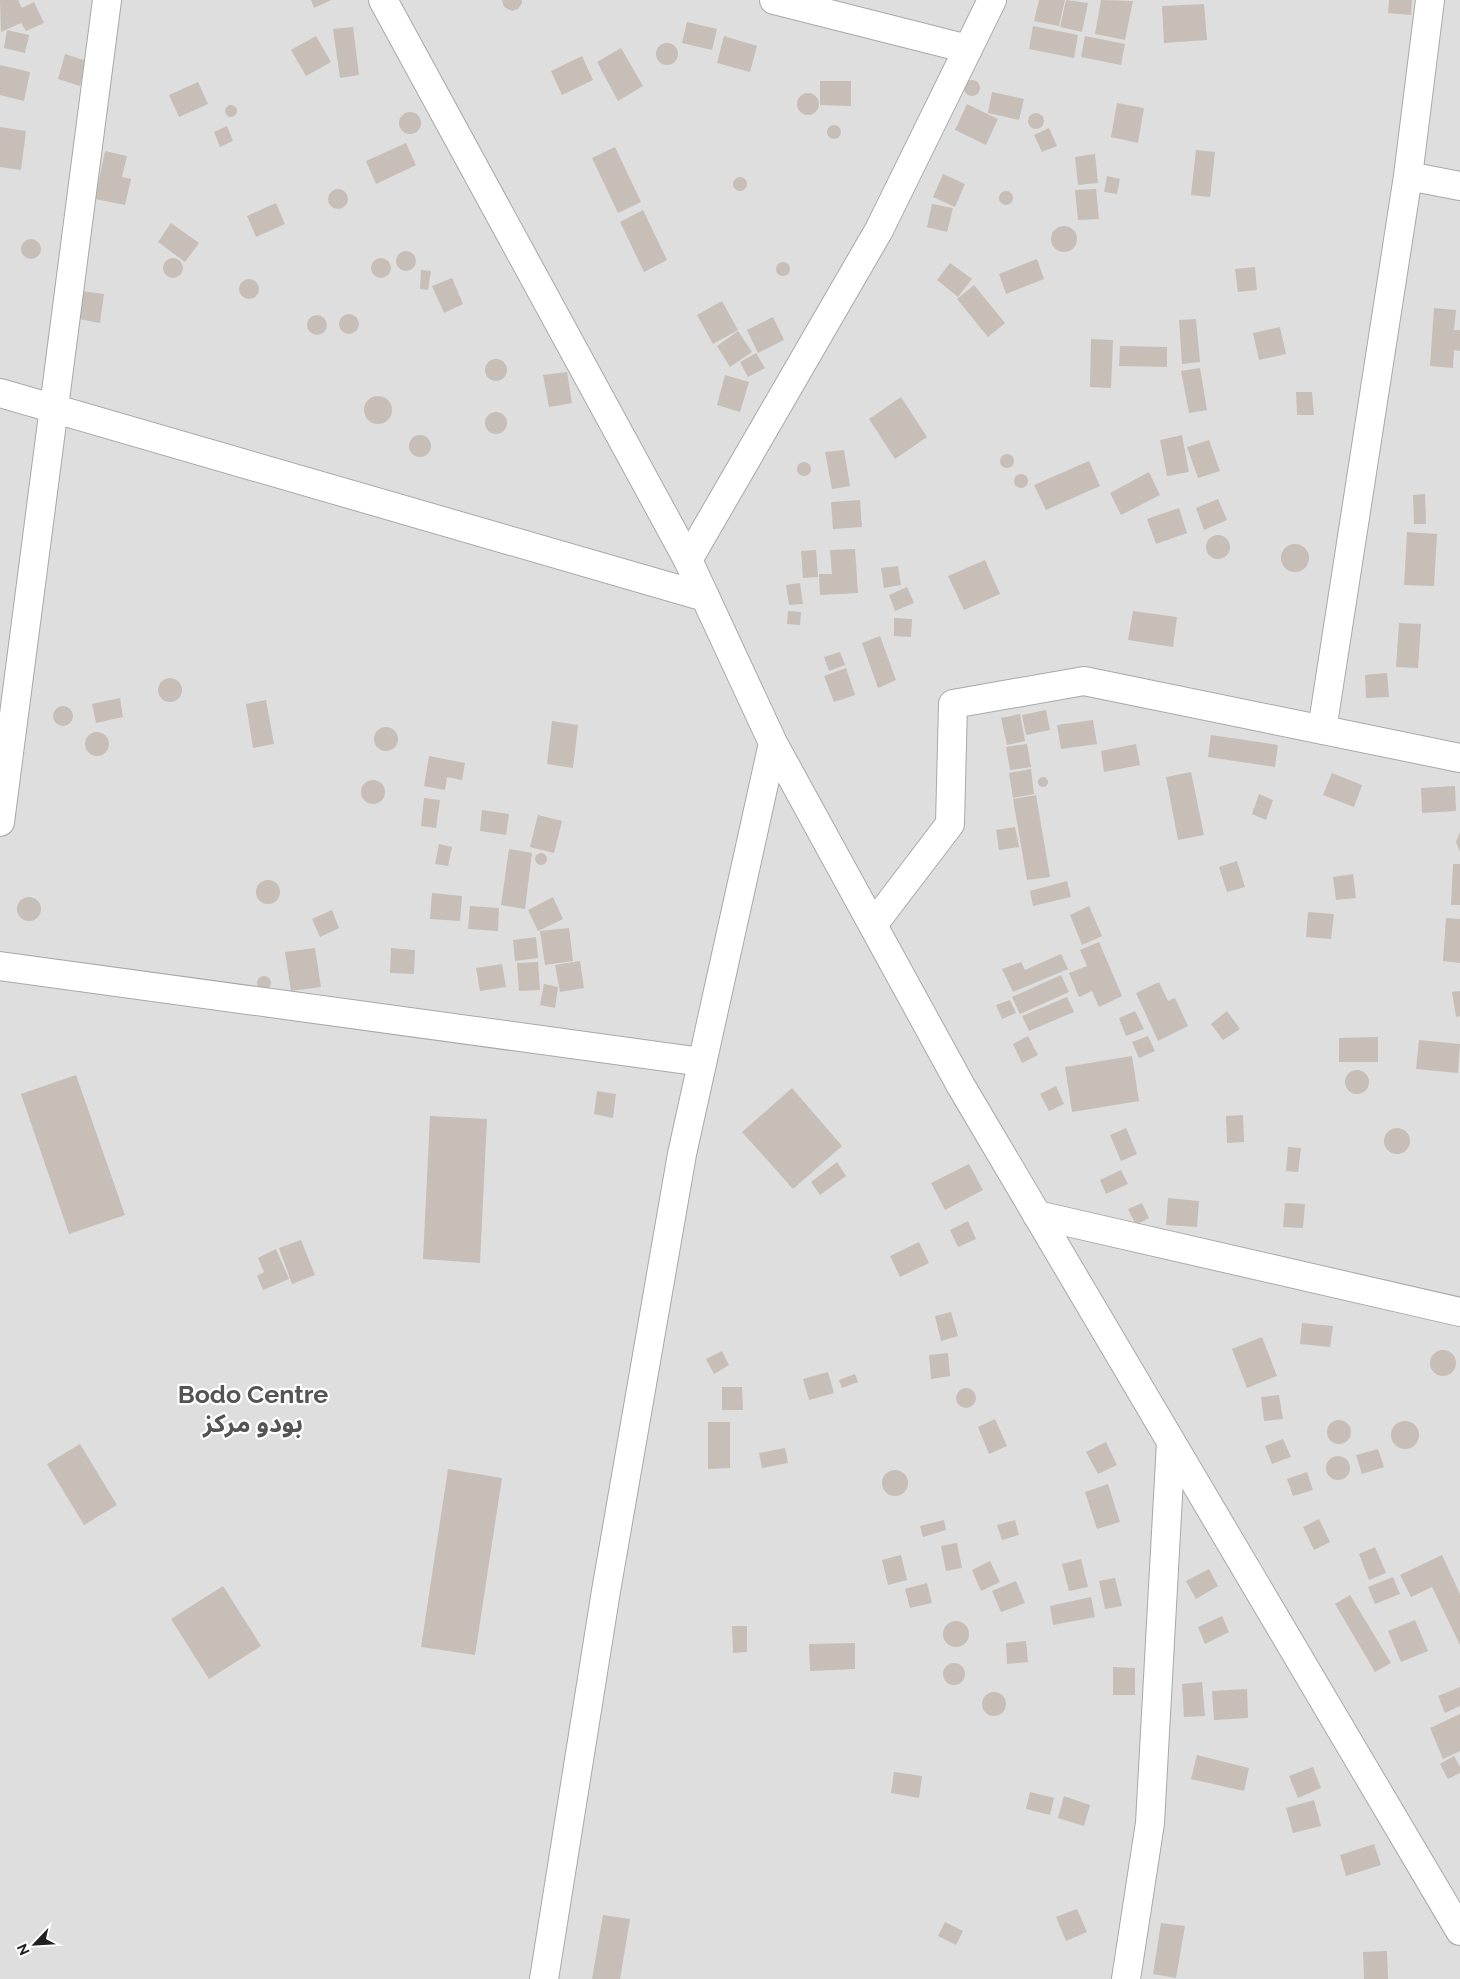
<svg xmlns="http://www.w3.org/2000/svg" width="1460" height="1979" viewBox="0 0 1460 1979" font-family="Raleway,'Noto Sans Arabic',sans-serif">
	<rect width="100%" height="100%" fill="#f1efe8"/>
	<path fill="#dfdede" d="M0,0H1460V1979H0Z"/>
	<path fill="#c6beb7" d="M0,0H18L22,8L34,2L44,23L26,31L21,23L1,32Z
		M311,0H331L314,8Z
		M502,0H522V3L518,9L512,11L504,7Z
		M1039,0H1065L1059,26L1034,21Z
		M1066,0L1088,3L1082,32L1060,27Z
		M1101,0L1133,1L1125,40L1095,34Z
		M1389,0H1412L1411,15L1388,13Z
		M1204,4L1207,40L1164,43L1162,6Z
		M687,22L717,29L712,50L682,43Z
		M1033,26L1078,35L1074,58L1029,49Z
		M353,27L359,75L340,78L333,29Z
		M7,30L29,35L25,53L4,48Z
		M316,36L331,62L306,76L291,50Z
		M724,36L757,46L750,72L717,63Z
		M1085,36L1125,44L1121,65L1081,57Z
		M656 54a11 11 0 1 1 22 0a11 11 0 1 1-22 0Z
		M621,48L643,86L618,101L597,62Z
		M65,54L87,61L80,86L58,79Z
		M582,56L593,80L562,95L551,71Z
		M0,65L30,72L24,101L0,95Z
		M964 88a8 8 0 1 1 16 0a8 8 0 1 1-16 0Z
		M820,81H851V106L820,105Z
		M198,82L208,104L179,117L169,95Z
		M992,92L1024,99L1019,120L988,113Z
		M797 104a11 11 0 1 1 22 0a11 11 0 1 1-22 0Z
		M1117,103L1144,108L1138,143L1111,137Z
		M967,104L998,119L986,145L955,130Z
		M225 111a6 6 0 1 1 12 0a6 6 0 1 1-12 0Z
		M399 123a11 11 0 1 1 22 0a11 11 0 1 1-22 0Z
		M1028 121a8 8 0 1 1 16 0a8 8 0 1 1-16 0Z
		M827 132a7 7 0 1 1 14 0a7 7 0 1 1-14 0Z
		M227,126L233,141L220,147L214,132Z
		M0,127L26,131L21,170L0,167Z
		M1049,128L1057,146L1042,152L1034,135Z
		M406,143L416,165L376,184L366,161Z
		M615,147L641,202L618,213L592,158Z
		M1196,150L1215,152L1210,197L1191,195Z
		M105,151L127,156L122,177L131,179L125,205L95,199Z
		M1095,154L1098,183L1078,185L1075,157Z
		M943,174L965,184L955,207L933,197Z
		M1107,176L1120,179L1117,194L1104,192Z
		M733 184a7 7 0 1 1 14 0a7 7 0 1 1-14 0Z
		M1096,189L1099,219L1078,220L1075,190Z
		M328 199a10 10 0 1 1 20 0a10 10 0 1 1-20 0Z
		M999 198a7 7 0 1 1 14 0a7 7 0 1 1-14 0Z
		M276,203L285,224L256,237L247,216Z
		M932,204L953,208L947,232L927,227Z
		M643,210L667,260L644,272L620,222Z
		M171,223L199,243L185,262L158,242Z
		M1051 239a13 13 0 1 1 26 0a13 13 0 1 1-26 0Z
		M21 249a10 10 0 1 1 20 0a10 10 0 1 1-20 0Z
		M396 261a10 10 0 1 1 20 0a10 10 0 1 1-20 0Z
		M371 268a10 10 0 1 1 20 0a10 10 0 1 1-20 0Z
		M163 268a10 10 0 1 1 20 0a10 10 0 1 1-20 0Z
		M1037,259L1044,279L1006,294L999,274Z
		M776 269a7 7 0 1 1 14 0a7 7 0 1 1-14 0Z
		M950,263L972,279L958,297L937,280Z
		M1255,267L1257,290L1238,292L1235,269Z
		M421,270L431,271L428,290L420,289Z
		M452,278L463,304L444,313L432,286Z
		M239 289a10 10 0 1 1 20 0a10 10 0 1 1-20 0Z
		M974,285L1005,323L988,337L957,299Z
		M82,291L104,294L100,323L79,319Z
		M722,301L738,330L713,344L697,315Z
		M1434,308L1456,310L1454,330H1460V351L1454,350L1453,368L1430,366Z
		M339 324a10 10 0 1 1 20 0a10 10 0 1 1-20 0Z
		M307 325a10 10 0 1 1 20 0a10 10 0 1 1-20 0Z
		M773,317L784,340L758,353L747,330Z
		M1196,319L1200,362L1182,364L1179,320Z
		M1280,327L1286,354L1259,360L1253,333Z
		M738,331L752,352L730,367L717,346Z
		M1091,339L1113,340L1111,388L1090,387Z
		M1120,346L1167,347V367L1119,366Z
		M756,353L765,368L748,377L740,362Z
		M485 370a11 11 0 1 1 22 0a11 11 0 1 1-22 0Z
		M1200,368L1207,410L1189,413L1181,371Z
		M567,372L572,403L549,407L543,375Z
		M725,375L749,382L740,412L717,405Z
		M1296,392H1312L1314,415H1297Z
		M364 410a14 14 0 1 1 28 0a14 14 0 1 1-28 0Z
		M901,397L927,437L895,459L869,419Z
		M485 423a11 11 0 1 1 22 0a11 11 0 1 1-22 0Z
		M409 446a11 11 0 1 1 22 0a11 11 0 1 1-22 0Z
		M1182,435L1189,472L1167,476L1160,440Z
		M1209,440L1220,471L1198,478L1187,447Z
		M844,450L850,486L832,489L825,452Z
		M1000 461a7 7 0 1 1 14 0a7 7 0 1 1-14 0Z
		M1089,461L1100,486L1046,510L1034,485Z
		M797 469a7 7 0 1 1 14 0a7 7 0 1 1-14 0Z
		M1149,472L1160,495L1121,515L1110,493Z
		M1014 481a7 7 0 1 1 14 0a7 7 0 1 1-14 0Z
		M1425,494L1426,524H1414L1413,495Z
		M1218,499L1227,520L1204,530L1196,508Z
		M860,500L862,527L833,529L831,502Z
		M1179,508L1187,533L1156,544L1147,519Z
		M1407,532L1437,534L1434,586L1404,585Z
		M1206 547a12 12 0 1 1 24 0a12 12 0 1 1-24 0Z
		M1281 558a14 14 0 1 1 28 0a14 14 0 1 1-28 0Z
		M855,549L858,593L820,595L819,574H832L830,550Z
		M816,550L818,577L803,578L801,551Z
		M985,560L1000,594L964,610L948,576Z
		M898,566L901,585L884,588L881,568Z
		M800,583L803,604L789,605L786,585Z
		M907,587L914,603L895,611L889,595Z
		M788,611L801,612L800,625L787,624Z
		M1133,611L1177,617L1173,647L1128,640Z
		M894,618L912,619L911,637L894,636Z
		M1399,623L1421,624L1418,668L1396,667Z
		M880,636L896,680L878,688L862,643Z
		M840,652L845,665L829,671L824,657Z
		M846,668L855,695L834,702L824,676Z
		M1387,673L1389,697L1366,698L1365,675Z
		M158 690a12 12 0 1 1 24 0a12 12 0 1 1-24 0Z
		M120,698L123,717L96,723L92,704Z
		M266,700L274,744L253,748L246,704Z
		M53 716a10 10 0 1 1 20 0a10 10 0 1 1-20 0Z
		M1046,710L1050,730L1026,735L1022,715Z
		M1020,714L1025,741L1007,745L1001,718Z
		M1093,720L1097,744L1061,749L1057,725Z
		M552,721L578,725L573,768L547,764Z
		M374 739a12 12 0 1 1 24 0a12 12 0 1 1-24 0Z
		M85 744a12 12 0 1 1 24 0a12 12 0 1 1-24 0Z
		M1211,735L1278,745L1275,767L1208,757Z
		M1027,744L1031,767L1010,770L1006,747Z
		M1136,744L1140,765L1104,772L1101,751Z
		M429,756L465,763L462,780L447,777L445,790L424,786Z
		M1031,769L1034,794L1013,798L1009,773Z
		M1191,772L1204,835L1178,840L1166,777Z
		M1332,773L1362,785L1354,807L1323,795Z
		M1038 782a5 5 0 1 1 10 0a5 5 0 1 1-10 0Z
		M361 792a12 12 0 1 1 24 0a12 12 0 1 1-24 0Z
		M1455,786L1456,811L1422,813L1421,788Z
		M1259,794L1273,800L1266,820L1252,814Z
		M1036,795L1050,877L1027,880L1013,799Z
		M424,798L440,800L436,828L421,826Z
		M482,810L509,814L506,835L480,831Z
		M538,815L562,821L554,853L530,847Z
		M1015,827L1019,847L999,850L996,830Z
		M1460,832V852L1456,842Z
		M439,844L452,847L448,866L435,864Z
		M509,849L532,853L525,909L501,905Z
		M535 859a6 6 0 1 1 12 0a6 6 0 1 1-12 0Z
		M1237,861L1245,887L1227,892L1219,867Z
		M1453,864H1460V905H1451Z
		M1353,874L1356,898L1336,900L1333,877Z
		M256 892a12 12 0 1 1 24 0a12 12 0 1 1-24 0Z
		M1067,881L1071,897L1033,906L1030,891Z
		M432,893L462,896L460,921L430,919Z
		M17 909a12 12 0 1 1 24 0a12 12 0 1 1-24 0Z
		M553,897L563,919L538,931L528,910Z
		M470,906L499,908L498,931L468,929Z
		M1089,906L1102,936L1082,945L1070,915Z
		M332,910L339,928L320,937L312,919Z
		M1308,912L1334,914L1331,939L1306,937Z
		M1446,918L1460,919V963L1443,961Z
		M569,928L573,961L545,965L540,931Z
		M536,937L538,958L515,961L513,940Z
		M1099,942L1122,996L1099,1007L1092,991L1079,997L1069,973L1087,966L1080,950Z
		M315,948L321,987L291,991L285,952Z
		M391,948L415,950L414,974L390,973Z
		M1061,954L1068,969L1013,992L1002,969L1021,962L1025,970Z
		M580,961L584,988L560,992L555,965Z
		M538,962L540,990L519,991L517,963Z
		M502,964L506,987L480,991L476,968Z
		M1061,975L1069,992L1020,1014L1012,997Z
		M257 983a7 7 0 1 1 14 0a7 7 0 1 1-14 0Z
		M1159,982L1168,1001L1175,998L1188,1026L1158,1041L1136,993Z
		M544,984L558,987L555,1008L540,1005Z
		M1460,991V1016L1456,1017L1452,992Z
		M1067,997L1074,1012L1029,1031L1022,1016Z
		M1010,1000L1016,1013L1002,1019L996,1005Z
		M1135,1011L1144,1029L1126,1036L1119,1018Z
		M1227,1011L1240,1029L1223,1040L1211,1024Z
		M1028,1036L1038,1055L1022,1063L1013,1044Z
		M1148,1036L1155,1051L1139,1058L1132,1042Z
		M1378,1037V1062H1339V1038Z
		M1419,1040L1460,1044L1458,1073L1416,1069Z
		M1132,1056L1139,1101L1072,1112L1065,1067Z
		M1345 1082a12 12 0 1 1 24 0a12 12 0 1 1-24 0Z
		M76,1075L125,1215L69,1234L21,1094Z
		M1056,1086L1064,1104L1049,1111L1040,1094Z
		M792,1088L842,1146L793,1189L742,1132Z
		M597,1091L616,1094L613,1118L594,1114Z
		M1243,1115L1244,1142L1227,1143L1226,1116Z
		M430,1116L487,1119L480,1263L423,1259Z
		M1384 1141a13 13 0 1 1 26 0a13 13 0 1 1-26 0Z
		M1126,1128L1137,1154L1121,1161L1110,1135Z
		M1288,1147L1301,1148L1298,1172L1286,1171Z
		M837,1162L846,1176L820,1195L811,1182Z
		M969,1164L983,1190L945,1210L931,1183Z
		M1121,1170L1128,1184L1106,1194L1100,1180Z
		M1168,1198L1199,1201L1197,1227L1166,1225Z
		M1142,1203L1149,1218L1136,1225L1128,1209Z
		M1285,1203L1305,1204L1303,1228L1283,1227Z
		M968,1221L976,1239L958,1247L950,1230Z
		M301,1240L315,1275L292,1284L279,1248Z
		M919,1242L929,1263L900,1277L890,1256Z
		M276,1249L289,1279L263,1290L257,1276L264,1272L258,1258Z
		M951,1312L958,1336L941,1341L935,1316Z
		M1302,1323L1333,1326L1330,1347L1300,1344Z
		M1262,1337L1277,1376L1247,1388L1232,1349Z
		M1430 1363a13 13 0 1 1 26 0a13 13 0 1 1-26 0Z
		M722,1351L729,1365L714,1374L706,1359Z
		M948,1353L950,1376L931,1379L929,1355Z
		M828,1372L834,1393L809,1400L803,1379Z
		M855,1374L858,1382L842,1388L839,1380Z
		M722,1387H742L743,1410H722Z
		M956 1398a10 10 0 1 1 20 0a10 10 0 1 1-20 0Z
		M1279,1395L1283,1419L1264,1421L1261,1397Z
		M995,1419L1007,1446L989,1454L978,1427Z
		M1327 1432a12 12 0 1 1 24 0a12 12 0 1 1-24 0Z
		M1391 1435a14 14 0 1 1 28 0a14 14 0 1 1-28 0Z
		M708,1422H730V1468L708,1469Z
		M1283,1439L1291,1457L1272,1464L1265,1446Z
		M1106,1442L1117,1465L1098,1474L1086,1452Z
		M80,1444L117,1505L84,1525L47,1464Z
		M785,1448L788,1463L762,1468L759,1453Z
		M1378,1449L1384,1467L1362,1474L1356,1455Z
		M1326 1468a12 12 0 1 1 24 0a12 12 0 1 1-24 0Z
		M448,1469L502,1478L475,1655L421,1647Z
		M882 1483a13 13 0 1 1 26 0a13 13 0 1 1-26 0Z
		M1307,1472L1313,1490L1293,1496L1287,1479Z
		M1108,1484L1120,1522L1097,1529L1085,1492Z
		M1319,1519L1330,1542L1314,1550L1303,1527Z
		M944,1520L946,1530L923,1537L920,1526Z
		M1015,1520L1019,1535L1002,1540L997,1525Z
		M957,1543L962,1568L946,1571L941,1546Z
		M1375,1547L1386,1573L1369,1580L1359,1554Z
		M901,1555L907,1580L888,1585L882,1560Z
		M1442,1555L1460,1594V1645L1432,1587L1411,1597L1400,1575Z
		M1081,1559L1088,1587L1069,1591L1062,1564Z
		M990,1561L1000,1582L981,1591L972,1570Z
		M1209,1569L1218,1586L1196,1599L1186,1581Z
		M1393,1577L1400,1594L1375,1604L1368,1587Z
		M1115,1578L1122,1606L1105,1609L1099,1581Z
		M1016,1581L1025,1603L1001,1612L992,1591Z
		M927,1583L932,1603L910,1608L905,1589Z
		M223,1586L261,1646L209,1679L171,1619Z
		M1350,1595L1391,1663L1375,1672L1335,1604Z
		M1091,1597L1095,1617L1053,1625L1050,1606Z
		M1222,1616L1229,1632L1205,1644L1198,1627Z
		M1415,1620L1428,1651L1401,1662L1388,1631Z
		M943 1634a13 13 0 1 1 26 0a13 13 0 1 1-26 0Z
		M732,1626H747V1652L733,1653Z
		M1026,1641L1028,1662L1007,1664L1006,1643Z
		M855,1643V1669L810,1671L809,1644Z
		M943 1674a11 11 0 1 1 22 0a11 11 0 1 1-22 0Z
		M1113,1667L1135,1668V1695H1113Z
		M1202,1682L1205,1716L1184,1717L1182,1684Z
		M1460,1687V1706L1445,1713L1438,1696Z
		M1247,1689L1248,1718L1214,1720L1212,1691Z
		M982 1704a12 12 0 1 1 24 0a12 12 0 1 1-24 0Z
		M1460,1714V1751L1443,1759L1430,1728Z
		M1197,1755L1249,1768L1244,1791L1191,1779Z
		M1454,1756L1460,1767V1773L1448,1779L1440,1764Z
		M1313,1767L1321,1788L1298,1798L1289,1776Z
		M894,1772L922,1776L919,1798L891,1793Z
		M1030,1792L1054,1798L1050,1815L1026,1809Z
		M1064,1796L1090,1805L1084,1826L1058,1818Z
		M1314,1800L1321,1826L1293,1833L1286,1808Z
		M1374,1844L1381,1865L1346,1876L1340,1855Z
		M1077,1909L1087,1932L1066,1941L1056,1917Z
		M603,1915L630,1919L620,1979H592Z
		M945,1922L963,1931L956,1945L938,1936Z
		M1161,1923L1185,1926L1176,1978L1153,1974Z
		M1387,1951L1388,1979H1364L1363,1952Z"/>
	<g fill="none" stroke-linecap="round" stroke-linejoin="round">
		<defs>
			<path id="minor" d="M383,0L688,560
				M774,0L968,49
				M1408,176L1460,186
				M0,393L705,597
				M1322,730L1408,176L1430,0
				M0,822L107,0
				M873,925L950,824L953,704L1084,681L1460,758
				M0,966L702,1062
				M1037,1215L1460,1312
				M1126,1979L1150,1823L1171,1442"/>
			<path id="tertiary" d="M992,0L879,230L688,560L773,743L961,1086L1460,1931
				M544,1979L606,1591L682,1154L773,743"/>
		</defs>
		<use href="#minor" stroke="#a8a8a8" stroke-width="30"/>
		<use href="#tertiary" stroke="#a8a8a8" stroke-width="30"/>
		<use href="#minor" stroke="#fff" stroke-width="28"/>
		<use href="#tertiary" stroke="#fff" stroke-width="28"/>
	</g>
	<g text-anchor="middle" stroke-width="4.5" stroke-linejoin="round" paint-order="stroke">
		<g font-size="25" font-weight="bold" fill="#545454" stroke="#fff">
			<text x="253" y="1403">Bodo Centre<tspan x="253" dy="29">بودو مركز</tspan></text>
		</g>
	</g>
	<g transform="translate(35 1944) rotate(245)" stroke="#ffffff" stroke-width="4" paint-order="stroke">
	<path d="M0-4L9 19L0 12L-9 19Z" fill="#212121"/>
	<text y="-8" font-size="14" font-weight="bold" text-anchor="middle" fill="#212121">N</text>
	</g>
</svg>
